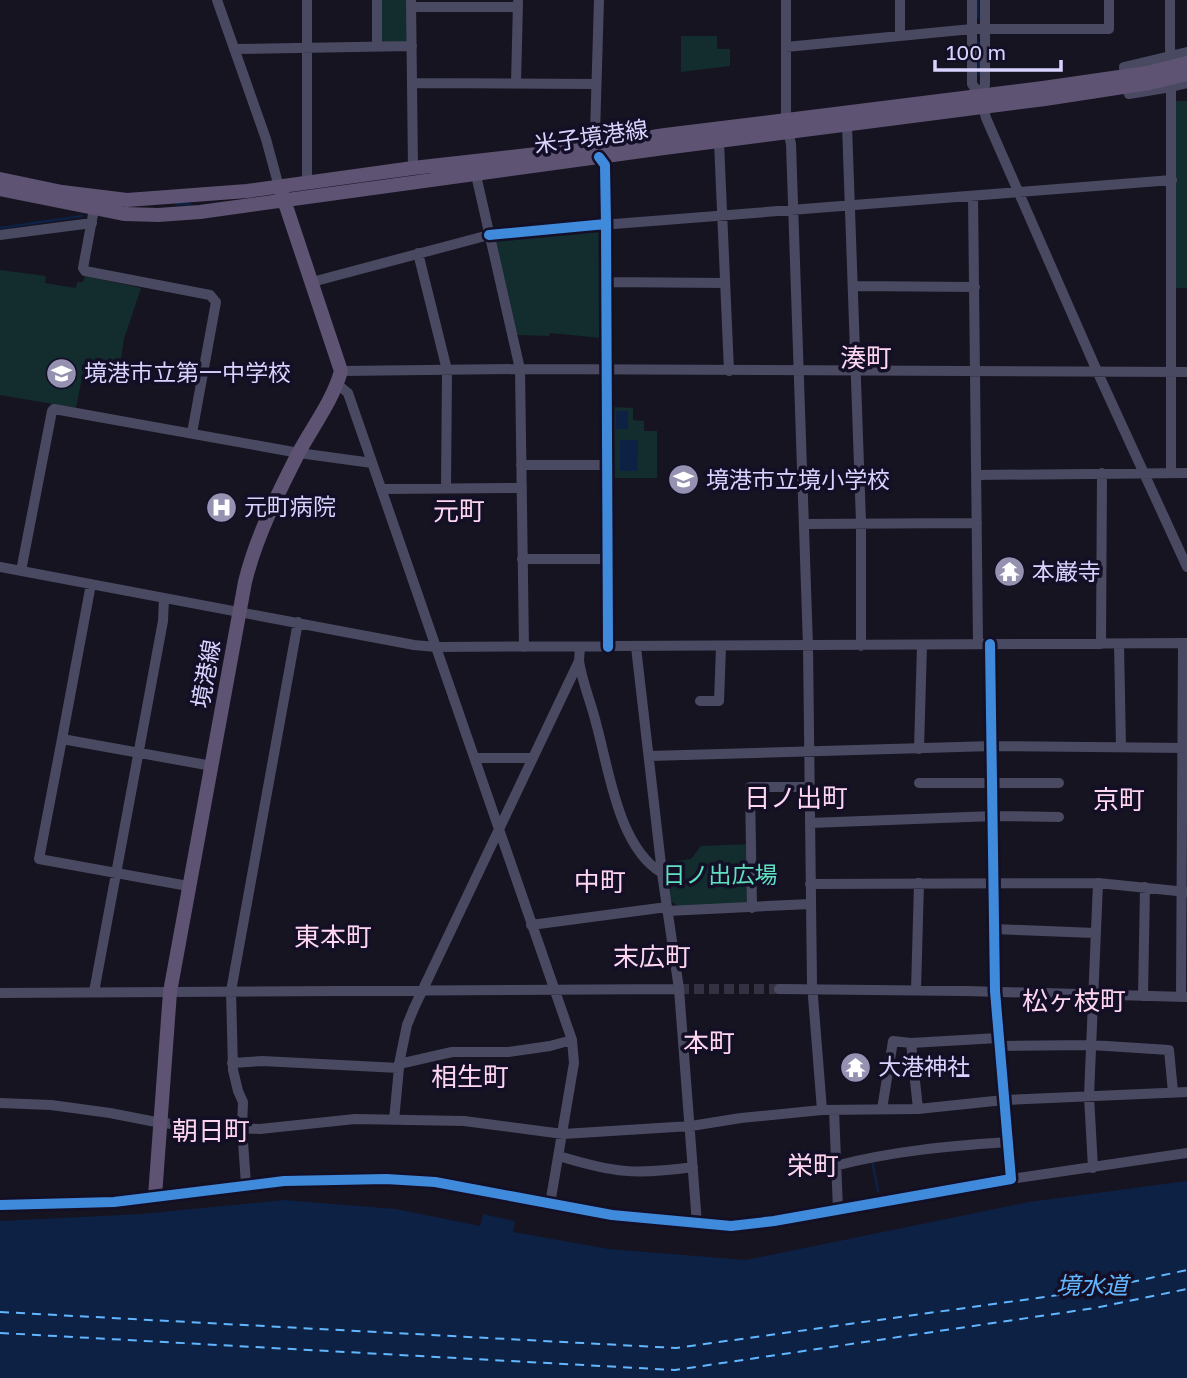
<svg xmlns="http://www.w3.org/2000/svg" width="1187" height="1378" viewBox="0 0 1187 1378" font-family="'Golos Text','Noto Sans JP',sans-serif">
	<rect width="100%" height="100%" fill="#161421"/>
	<path fill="#132c2d" d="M379,0H407V41L381,43Z
		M681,36H717V49H730V66L681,72Z
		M1175,101H1187V288H1176Z
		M599,228L603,230L601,338L550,333L549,336L517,335L495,238Z
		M0,270L46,276L45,283L76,288L77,282H83L85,276L141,288L124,339L118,379L83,373L76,408L0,395Z
		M611,407L633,408V420L644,421V431H657V478H613V415H611Z
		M750,844L748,903L678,907L670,900L664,865L668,862L691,859L701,846Z"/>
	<path fill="#0d2144" d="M616,411H628V429H616Z
		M620,440H638L637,471H620Z
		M1187,1181V1378H0V1221L141,1214L284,1200L396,1209L480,1226L483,1214L515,1221L513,1232L609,1249L746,1260L1029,1202Z"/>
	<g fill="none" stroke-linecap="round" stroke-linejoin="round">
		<path stroke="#0d2144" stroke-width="2.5" d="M978,0V17
			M978,42L979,74
			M176,204H190
			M0,228L82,216
			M872,1160L878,1191"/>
		<path stroke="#62b6ff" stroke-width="2" stroke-dasharray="9 7" stroke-linecap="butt" d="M0,1312L676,1348L1095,1290L1187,1270
			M0,1333L675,1370L1095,1308L1187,1289"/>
		<path stroke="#333142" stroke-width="10" stroke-dasharray="10 5" stroke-linecap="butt" d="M679,989H779"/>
		<path stroke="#4a4962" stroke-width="10" d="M217,0L266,139L279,187
			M307,0V183
			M377,0V47
			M411,0L413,168
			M599,0L595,133L599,157L605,165L608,647
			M786,0V121L791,144L808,646L812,984L822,1110
			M900,0V36
			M972,0V84L980,95L986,118L1097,371L1187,567
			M1170,0V50L1173,56
			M411,7H517
			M786,47L972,29H1109V0
			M234,49L412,46
			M1125,76L1124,67L1187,52
			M412,83L596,84
			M516,83L518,2
			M1126,86L1129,94L1171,87V473
			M1171,87L1187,83
			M980,95L985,85V0
			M847,125L861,522V646
			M719,142L729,371
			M476,175L520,369L524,647
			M973,196L978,644
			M94,209L83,268L85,271L210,295L216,302L192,433
			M0,235L92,223
			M418,253L447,370L446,488
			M312,282L489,235L512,232L1172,180
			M606,282L725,283
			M854,286L975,287
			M341,371L520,369L1187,372
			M337,384L348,393L572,1040L574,1063L550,1204
			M521,465H607
			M977,475L1187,473
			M382,489L522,488
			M804,524L977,523
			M522,559H607
			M0,567L414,645L436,647L1187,643
			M21,571L52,411L54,409L299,453L372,463
			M91,584L62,739L212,766
			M1101,644L1102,473
			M1119,644L1121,747
			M636,647L662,873L679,989L697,1224
			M579,661C582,682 591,702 596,723C609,769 618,847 662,873
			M700,701H719L721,647
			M62,739L39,859L188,886
			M919,749L922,645
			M649,756L993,746L1187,748
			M475,758H532
			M919,783H1059
			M810,823L994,816L1059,817
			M810,884L1098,883L1187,892
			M752,908L750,787H810
			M667,911L810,904
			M531,925L667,907
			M994,929L1095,933
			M779,989L966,991L1187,997
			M916,990L919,883
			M94,992L163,621L164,598
			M0,993L679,989
			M1143,996L1145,887
			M1181,997L1183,643
			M999,1046L1091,1045L1169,1050L1173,1092
			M232,1063L262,1061L399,1068L394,1120
			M399,1064L407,1025L414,1008L579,661L580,647
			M399,1068V1064L452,1052H508L550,1046L572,1040
			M0,1103L51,1105L110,1113L161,1123L212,1127L260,1129L355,1119L464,1121L563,1134L691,1126L741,1118L822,1110L918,1109L1004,1100L1187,1092
			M882,1109L893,1041L911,1043
			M918,1109L911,1043L998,1038
			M834,1110L838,1210
			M559,1156C614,1173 636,1175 693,1167
			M835,1166C892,1151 949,1146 1008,1142
			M1093,1168L1089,1096L1098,883
			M1011,1179L1187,1153
			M246,1184L242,1128L243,1102L238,1091L233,1070L231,991L298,622
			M0,1205L114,1202L284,1181L386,1179L435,1182L612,1215L731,1226L774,1221L1011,1179L995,991L990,644"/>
		<path stroke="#5e5373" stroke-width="14" d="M0,179L62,192L127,200L247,191L413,168L554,152L665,135L1043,88L1147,73L1187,63
			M0,189L124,214L158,215L200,212L664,148L1045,99L1149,83L1187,74
			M155,1196L170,992L245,582C256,537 278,493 299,452C313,426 333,400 341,371L282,194"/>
		<defs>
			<path id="cycleway" d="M599,157L605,165L606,224L608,647
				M489,235L606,224
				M0,1205L114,1202L284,1181L386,1179L435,1182L612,1215L731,1226L774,1221L1011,1179L995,991L990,644"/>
		</defs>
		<use href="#cycleway" stroke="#130f26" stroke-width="15"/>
		<use href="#cycleway" stroke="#408adc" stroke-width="10"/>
	</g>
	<defs>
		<symbol id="school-disc" viewBox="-11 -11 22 22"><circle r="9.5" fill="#9591b1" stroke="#130f26"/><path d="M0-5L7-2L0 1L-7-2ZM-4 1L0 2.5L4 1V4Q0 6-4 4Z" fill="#fff"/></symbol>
		<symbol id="hospital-disc" viewBox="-11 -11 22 22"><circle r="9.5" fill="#9591b1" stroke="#130f26"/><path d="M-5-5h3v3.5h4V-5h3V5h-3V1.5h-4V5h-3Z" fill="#fff"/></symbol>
		<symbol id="temple-disc" viewBox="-11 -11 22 22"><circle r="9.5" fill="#9591b1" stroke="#130f26"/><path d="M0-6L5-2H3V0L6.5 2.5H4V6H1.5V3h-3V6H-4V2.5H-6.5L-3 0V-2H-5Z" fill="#fff"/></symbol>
	</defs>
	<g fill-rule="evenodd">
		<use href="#school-disc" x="44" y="356" width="35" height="35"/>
		<use href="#school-disc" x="666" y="462" width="35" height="35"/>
		<use href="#hospital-disc" x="204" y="490" width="35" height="35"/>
		<use href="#temple-disc" x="992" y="554" width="35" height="35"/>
		<use href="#temple-disc" x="838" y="1050" width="35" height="35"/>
	</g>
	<g text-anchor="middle" stroke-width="7" stroke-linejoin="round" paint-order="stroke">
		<g font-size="23" fill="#d9d4ff" stroke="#130f26">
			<text transform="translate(591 137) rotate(-8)" y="8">米子境港線</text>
			<text transform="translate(206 674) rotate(-80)" y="8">境港線</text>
		</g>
		<g font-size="23" fill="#d9d4ff" stroke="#130f26" text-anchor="start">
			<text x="84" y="381">境港市立第一中学校</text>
			<text x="706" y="488">境港市立境小学校</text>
			<text x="244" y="515">元町病院</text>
			<text x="1032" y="580">本巌寺</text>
			<text x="878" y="1075">大港神社</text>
		</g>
		<g font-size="23" fill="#5fe0c0" stroke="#130f26">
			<text x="720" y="883">日ノ出広場</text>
		</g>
		<g font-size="24" font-style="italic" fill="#62b6ff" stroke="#130f26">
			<text x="1092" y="1294">境水道</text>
		</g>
		<g font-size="26" fill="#ffd6f0" stroke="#130f26">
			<text x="866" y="367">湊町</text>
			<text x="459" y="520">元町</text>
			<text x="796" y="807">日ノ出町</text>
			<text x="1119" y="809">京町</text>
			<text x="600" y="891">中町</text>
			<text x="333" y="946">東本町</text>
			<text x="652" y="966">末広町</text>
			<text x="1074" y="1010">松ヶ枝町</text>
			<text x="709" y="1052">本町</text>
			<text x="470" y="1086">相生町</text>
			<text x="211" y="1140">朝日町</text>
			<text x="813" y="1175">栄町</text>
		</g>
	</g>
	<path d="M935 60v10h126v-10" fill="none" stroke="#d9d4ff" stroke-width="3.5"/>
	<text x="946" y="60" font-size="21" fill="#d9d4ff" stroke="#130f26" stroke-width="5" paint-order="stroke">100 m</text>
</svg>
